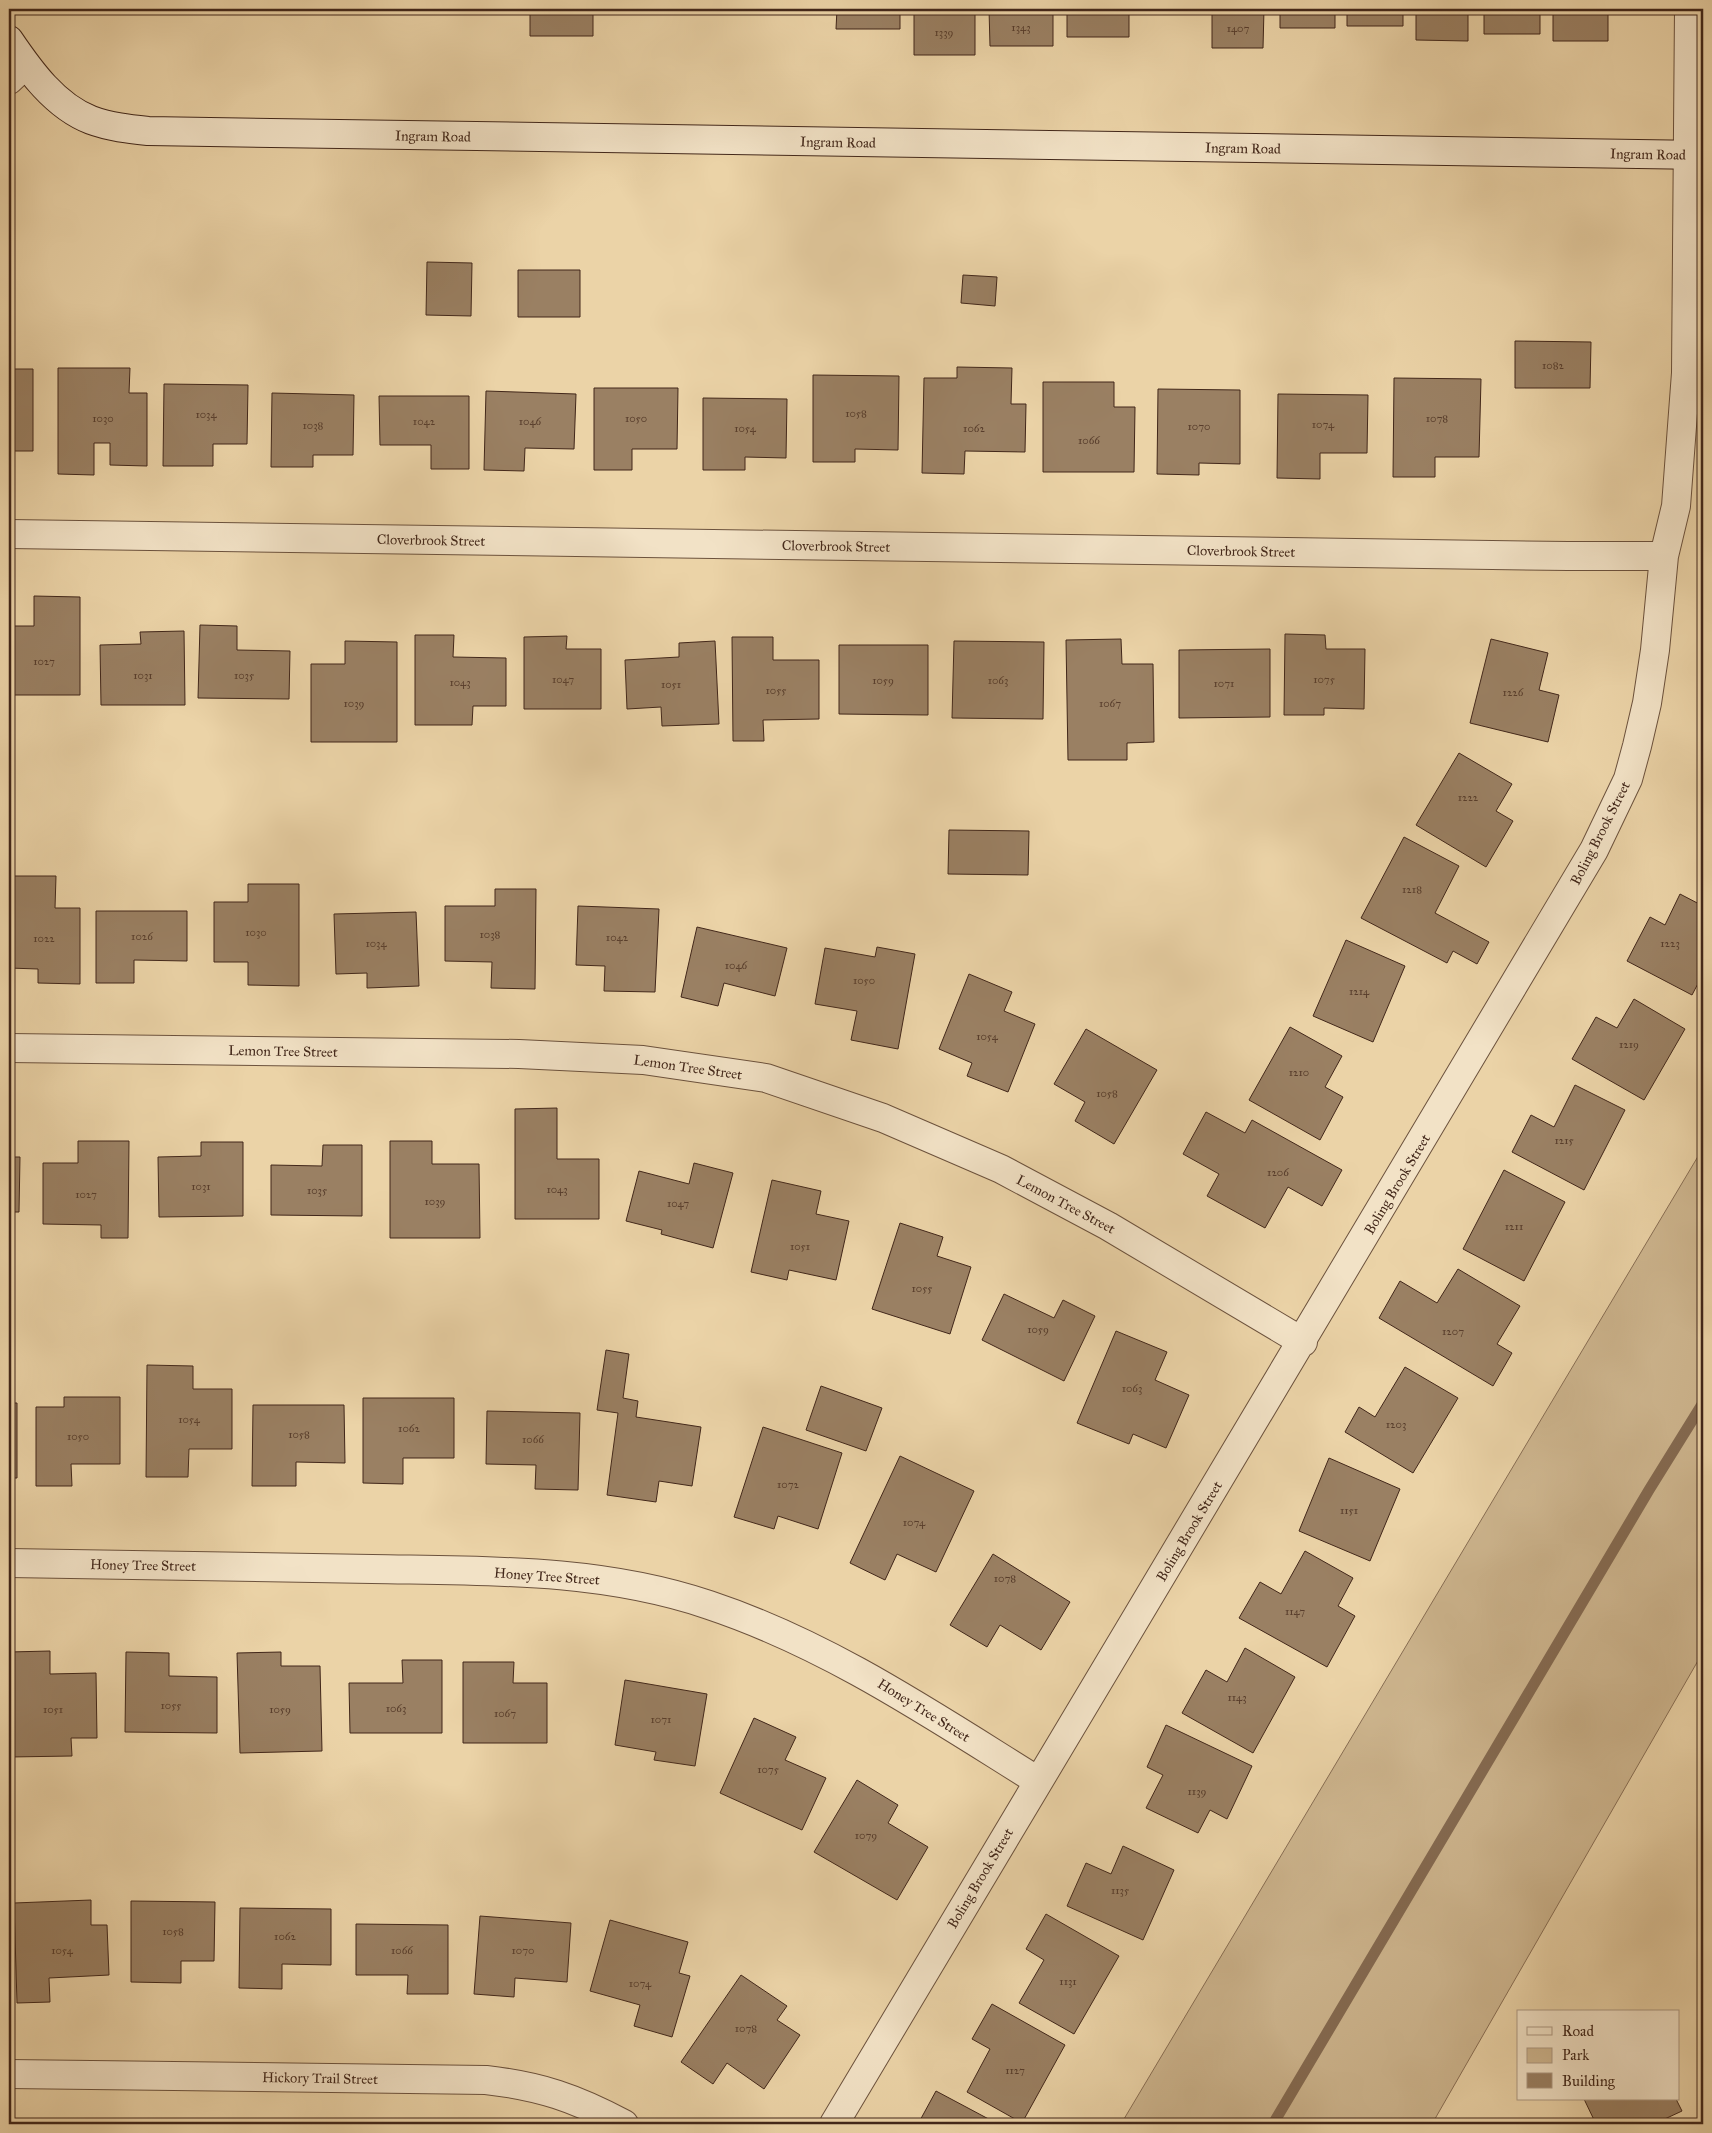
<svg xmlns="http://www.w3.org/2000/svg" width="1712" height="2133" viewBox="0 0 1712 2133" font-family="'IM FELL Great Primer',serif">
	<rect width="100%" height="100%" fill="#ebd3a7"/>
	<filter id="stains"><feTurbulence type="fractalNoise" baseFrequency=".004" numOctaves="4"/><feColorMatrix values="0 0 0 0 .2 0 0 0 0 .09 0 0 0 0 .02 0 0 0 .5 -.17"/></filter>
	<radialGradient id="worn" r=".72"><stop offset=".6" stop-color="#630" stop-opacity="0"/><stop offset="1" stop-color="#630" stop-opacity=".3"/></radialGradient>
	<path fill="#ceb68f" stroke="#886e54" d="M1703,1148V1652L1432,2124H1121Z"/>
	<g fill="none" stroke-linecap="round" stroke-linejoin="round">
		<path stroke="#856b52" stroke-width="11" d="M1273,2124L1649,1490L1703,1403"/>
	</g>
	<path fill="#9a8063" stroke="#42271a" d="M359,9H380V12Z
		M530,9H593V36H530Z
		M837,9H900V29H836Z
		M914,9H975V55H914Z
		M989,9H1053V46H990Z
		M1067,9H1129V37H1067Z
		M1212,9H1264L1263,48H1212Z
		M1280,9H1335V28H1280Z
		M1347,9H1403V26H1347Z
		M1416,9H1468V41L1416,40Z
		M1484,9H1540V34H1484Z
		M1553,9H1608V41H1553Z
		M427,262L472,263L471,316L426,315Z
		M518,270H580V317H518Z
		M963,275L997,277L995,306L961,303Z
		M1515,341L1591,342L1590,388H1515Z
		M957,367L1012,368L1011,404H1026L1025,452L965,451L964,474L922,473L924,378H957Z
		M58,368H130L129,393H147V466L110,465V443H94V475L58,474Z
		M9,369H33V451H9Z
		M813,375L899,376L898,450L855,449V462H813Z
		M1394,378L1481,379L1479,457H1435V477H1393Z
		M1043,382H1114V407H1135L1134,472H1043Z
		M164,384L248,385L247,444H213V466H163Z
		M594,388H678L677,449H632V470H594Z
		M1158,389L1240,390V464L1199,463V475L1157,474Z
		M486,391L576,394L574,449L525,448L524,471L484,470Z
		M272,393L354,395L353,455H313V467H271Z
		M1278,394L1368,395L1367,453H1320V479L1277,478Z
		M379,396H469V469H431V445H380Z
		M703,398L787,399L786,458L745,457V470H703Z
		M34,596L80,597V695H9V626H34Z
		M200,625L237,626V650L290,651L289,699L198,698Z
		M184,631L185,705H101L100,645L141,644L140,632Z
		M1285,634L1325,635L1326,649H1365L1364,709L1324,708V715H1284Z
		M415,635H454L453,657L506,658V706H473L472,725H415Z
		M567,636L566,649H601V709H524V637Z
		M732,637H773V660H819V719L763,720L764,741H733Z
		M1121,639L1122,664H1153L1154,742L1127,743V760H1068L1066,640Z
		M1491,639L1548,653L1539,690L1559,695L1548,742L1470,723Z
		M345,641L397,642V742H311V664H345Z
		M715,641L719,724L662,726L661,707L627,709L625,660L679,657V643Z
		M954,641L1044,642L1043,719L952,718Z
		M839,645H928V715L839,714Z
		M1270,649V717L1179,718V650Z
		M1459,753L1512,784L1496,811L1513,821L1486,867L1416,825Z
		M949,830L1029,831L1028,875L948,874Z
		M1404,837L1459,866L1435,913L1489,942L1477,964L1453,951L1447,963L1361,918Z
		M9,876H56L55,908H80V984L38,983V969L9,968Z
		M248,884H299V986L248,985V962H214V902H248Z
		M495,889H536L535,989L491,988L492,962L445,961V906H495Z
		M1680,894L1703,906V974L1692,995L1627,961L1650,917L1665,925Z
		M578,906L659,909L655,992L604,991L605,966L576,965Z
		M96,911H187V961L134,960V983H96Z
		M416,912L419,986L367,988V973L336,974L334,914Z
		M697,927L787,948L775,996L724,983L718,1006L681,997Z
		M1346,940L1405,966L1373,1042L1313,1016Z
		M877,947L915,954L898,1049L851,1040L857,1011L815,1004L825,948L875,957Z
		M969,974L1012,992L1004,1011L1035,1024L1008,1092L967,1076L972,1063L939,1049Z
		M1634,999L1685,1029L1644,1100L1572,1059L1596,1017L1617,1028Z
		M1290,1027L1342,1056L1325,1087L1343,1097L1320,1140L1249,1100Z
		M1086,1029L1157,1070L1114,1144L1075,1121L1085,1102L1054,1084Z
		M1575,1085L1625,1110L1584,1190L1512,1152L1531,1115L1554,1127Z
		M557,1108V1159H599V1219H515V1109Z
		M1206,1112L1245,1133L1252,1120L1342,1170L1322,1206L1288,1187L1265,1228L1207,1196L1219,1174L1183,1154Z
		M78,1141H129L128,1238H101V1225L43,1224V1163H78Z
		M390,1141H432V1164H479L480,1238H390Z
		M201,1142H243V1216L159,1217L158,1157L201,1156Z
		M323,1145H362V1216L271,1215V1165L322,1166Z
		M9,1157H20L19,1212H9Z
		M694,1163L733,1173L713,1248L661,1234L662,1230L626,1221L639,1171L689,1184Z
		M1504,1170L1565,1202L1524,1281L1463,1249Z
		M772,1180L821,1191L816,1214L849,1221L836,1280L789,1270L787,1280L751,1272Z
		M900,1223L943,1237L937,1256L971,1267L950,1334L872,1309Z
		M1458,1269L1520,1306L1497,1344L1512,1353L1493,1386L1379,1318L1400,1281L1437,1303Z
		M1004,1294L1054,1318L1063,1300L1095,1316L1064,1381L982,1340Z
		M1116,1331L1167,1352L1155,1380L1189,1395L1166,1448L1133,1434L1129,1444L1077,1423Z
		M606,1350L629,1354L623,1398L638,1401L636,1417L701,1427L692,1486L659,1481L656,1502L607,1495L618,1413L597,1410Z
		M147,1365L193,1366V1389H232V1449H189L188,1477H146Z
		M1405,1367L1458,1398L1413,1473L1345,1432L1359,1407L1375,1417Z
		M821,1386L882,1408L866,1451L806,1430Z
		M64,1397H120V1464H71L72,1486H36V1407H64Z
		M363,1398H454V1458H403V1484L363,1483Z
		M9,1403H17V1478H9Z
		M253,1405H344L345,1463L296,1462V1486H252Z
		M487,1411L580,1413L578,1490L535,1489L536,1465L486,1464Z
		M763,1427L842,1453L818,1529L778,1516L774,1529L734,1517Z
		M900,1456L974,1491L936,1572L897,1554L885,1580L850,1563Z
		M1329,1458L1400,1489L1370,1561L1299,1531Z
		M1305,1551L1353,1578L1338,1606L1355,1616L1327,1667L1239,1618L1260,1582L1281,1594Z
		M993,1554L1070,1602L1041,1650L1000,1625L987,1647L950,1625Z
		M1245,1648L1295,1677L1253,1753L1182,1713L1206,1670L1227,1682Z
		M50,1651V1674L96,1673L97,1738H71L72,1756L10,1757L9,1652Z
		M126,1652L169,1653V1676L217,1677V1733L125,1732Z
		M281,1652V1666H320L322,1751L240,1753L237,1653Z
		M402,1660H442V1733H350L349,1683H403Z
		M463,1662H514L513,1683H547V1743H463Z
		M625,1680L707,1694L695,1766L654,1760L656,1752L615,1745Z
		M754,1718L796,1737L785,1760L826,1778L802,1830L720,1793Z
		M1166,1725L1252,1766L1227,1819L1210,1810L1198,1833L1146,1808L1163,1775L1147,1767Z
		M857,1780L898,1805L888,1823L928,1847L897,1900L814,1852Z
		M1123,1846L1174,1870L1143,1940L1067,1906L1086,1863L1111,1874Z
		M91,1900V1925H107L109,1975L49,1978L50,2002L17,2003L14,1903Z
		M131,1901L215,1902L214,1961H181V1983L131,1982Z
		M240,1908L331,1909V1965L282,1964V1989L239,1988Z
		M1046,1914L1119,1956L1074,2034L1019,2003L1044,1960L1026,1949Z
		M480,1916L571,1923L567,1982L515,1978L514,1997L474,1994Z
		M610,1920L688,1942L679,1973L690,1976L672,2037L634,2026L640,2005L590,1991Z
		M356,1924L448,1925V1994H407L408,1975H356Z
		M741,1975L787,2006L777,2020L800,2035L764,2089L727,2063L713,2084L681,2062Z
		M992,2004L1065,2045L1022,2123L967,2092L990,2049L972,2039Z
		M936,2091L998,2124H918Z
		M1584,2099H1676L1682,2111L1654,2124H1596Z"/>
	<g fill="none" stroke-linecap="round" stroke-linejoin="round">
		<defs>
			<path id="street" d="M9,80L25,65
				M9,534L1568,556H1664
				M9,1048L519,1054L643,1060L766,1078L883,1118L1001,1169L1108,1226L1303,1342
				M9,1563C130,1565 251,1567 372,1569C485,1571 600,1568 709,1605C829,1645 932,1715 1038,1781
				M9,2074L486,2080C540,2086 575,2098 624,2124
				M834,2124C1087,1699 1342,1276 1594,850L1628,779L1637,746L1647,703L1655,650L1664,556L1676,506L1686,373L1689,9"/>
			<path id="secondary" d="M9,40C30,71 55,106 91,120C110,127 129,129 148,131L1703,155"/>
		</defs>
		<use href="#street" stroke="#6c523d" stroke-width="30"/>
		<use href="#secondary" stroke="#42271a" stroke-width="30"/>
		<use href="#street" stroke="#f2e2c6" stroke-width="28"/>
		<use href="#secondary" stroke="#f2e2c6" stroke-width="28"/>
	</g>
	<g text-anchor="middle" stroke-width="4.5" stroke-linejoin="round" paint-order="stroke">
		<g font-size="11" fill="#583d2c">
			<text x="1021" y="31">1343</text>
			<text x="1238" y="32">1407</text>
			<text x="944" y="36">1339</text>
			<text x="1553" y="369">1082</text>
			<text x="856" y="417">1058</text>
			<text x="206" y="418">1034</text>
			<text x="103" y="422">1030</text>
			<text x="636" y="422">1050</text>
			<text x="1437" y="422">1078</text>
			<text x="424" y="425">1042</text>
			<text x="530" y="425">1046</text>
			<text x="1323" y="428">1074</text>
			<text x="313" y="429">1038</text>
			<text x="1199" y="430">1070</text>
			<text x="745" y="432">1054</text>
			<text x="974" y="432">1062</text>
			<text x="1089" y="444">1066</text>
			<text x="44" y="665">1027</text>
			<text x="143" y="679">1031</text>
			<text x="244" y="679">1035</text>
			<text x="563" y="683">1047</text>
			<text x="1324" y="683">1075</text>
			<text x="883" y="684">1059</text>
			<text x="998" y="684">1063</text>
			<text x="460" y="686">1043</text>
			<text x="1224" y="687">1071</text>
			<text x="671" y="688">1051</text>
			<text x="776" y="694">1055</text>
			<text x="1513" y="696">1226</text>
			<text x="354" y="707">1039</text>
			<text x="1110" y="707">1067</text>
			<text x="1468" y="801">1222</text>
			<text x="1412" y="893">1218</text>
			<text x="256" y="936">1030</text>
			<text x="490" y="938">1038</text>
			<text x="142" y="940">1026</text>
			<text x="617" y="941">1042</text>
			<text x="44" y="942">1022</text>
			<text x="376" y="947">1034</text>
			<text x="1670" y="947">1223</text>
			<text x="736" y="969">1046</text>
			<text x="864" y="984">1050</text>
			<text x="1359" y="995">1214</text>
			<text x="987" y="1040">1054</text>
			<text x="1629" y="1048">1219</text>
			<text x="1299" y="1076">1210</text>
			<text x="1107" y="1097">1058</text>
			<text x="1564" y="1144">1215</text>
			<text x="1278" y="1176">1206</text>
			<text x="201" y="1190">1031</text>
			<text x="557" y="1193">1043</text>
			<text x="317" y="1194">1035</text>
			<text x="86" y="1198">1027</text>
			<text x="435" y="1205">1039</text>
			<text x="678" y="1207">1047</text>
			<text x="1514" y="1230">1211</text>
			<text x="800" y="1250">1051</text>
			<text x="922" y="1292">1055</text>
			<text x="1038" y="1333">1059</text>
			<text x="1453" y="1335">1207</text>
			<text x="1132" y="1392">1063</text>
			<text x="189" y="1423">1054</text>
			<text x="1396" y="1428">1203</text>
			<text x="409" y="1432">1062</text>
			<text x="299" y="1438">1058</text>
			<text x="78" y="1440">1050</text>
			<text x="533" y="1443">1066</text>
			<text x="788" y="1488">1072</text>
			<text x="1349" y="1514">1151</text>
			<text x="914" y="1526">1074</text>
			<text x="1005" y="1582">1078</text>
			<text x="1295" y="1615">1147</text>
			<text x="1237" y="1701">1143</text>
			<text x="171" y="1709">1055</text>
			<text x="396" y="1712">1063</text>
			<text x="53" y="1713">1051</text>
			<text x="280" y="1713">1059</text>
			<text x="505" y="1717">1067</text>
			<text x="661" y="1723">1071</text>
			<text x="768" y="1773">1075</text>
			<text x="1197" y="1795">1139</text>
			<text x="866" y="1839">1079</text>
			<text x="1120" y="1894">1135</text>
			<text x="173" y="1935">1058</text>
			<text x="285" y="1940">1062</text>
			<text x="62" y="1954">1054</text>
			<text x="402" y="1954">1066</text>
			<text x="523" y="1954">1070</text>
			<text x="1068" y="1985">1131</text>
			<text x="640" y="1987">1074</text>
			<text x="746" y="2032">1078</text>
			<text x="1015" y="2074">1127</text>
		</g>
		<g font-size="14" fill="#42271a" stroke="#f2e2c6">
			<text transform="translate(433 136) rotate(1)" y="5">Ingram Road</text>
			<text transform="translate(838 142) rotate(1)" y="5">Ingram Road</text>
			<text transform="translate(1243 148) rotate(1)" y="5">Ingram Road</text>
			<text transform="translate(1648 154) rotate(1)" y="5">Ingram Road</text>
			<text transform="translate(431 540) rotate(1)" y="5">Cloverbrook Street</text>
			<text transform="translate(836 546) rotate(1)" y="5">Cloverbrook Street</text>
			<text transform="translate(1241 551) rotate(1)" y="5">Cloverbrook Street</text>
			<text transform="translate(1600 833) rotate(-63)" y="5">Boling Brook Street</text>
			<text transform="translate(283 1051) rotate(1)" y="5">Lemon Tree Street</text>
			<text transform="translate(688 1067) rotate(8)" y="5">Lemon Tree Street</text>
			<text transform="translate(1397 1184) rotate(-59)" y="5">Boling Brook Street</text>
			<text transform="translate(1066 1204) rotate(28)" y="5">Lemon Tree Street</text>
			<text transform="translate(1189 1531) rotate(-59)" y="5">Boling Brook Street</text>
			<text transform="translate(143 1565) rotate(1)" y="5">Honey Tree Street</text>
			<text transform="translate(547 1576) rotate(4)" y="5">Honey Tree Street</text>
			<text transform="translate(924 1710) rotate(32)" y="5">Honey Tree Street</text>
			<text transform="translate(980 1878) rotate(-59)" y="5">Boling Brook Street</text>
			<text transform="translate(320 2078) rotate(1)" y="5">Hickory Trail Street</text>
		</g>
	</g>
	<rect width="1712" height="2133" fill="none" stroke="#ebd3a7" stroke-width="30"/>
	<rect x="10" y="10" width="1692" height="2113" fill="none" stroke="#42271a" stroke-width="2.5"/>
	<rect x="15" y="15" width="1682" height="2103" fill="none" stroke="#42271a"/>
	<rect x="1517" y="2010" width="162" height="90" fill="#f2e2c6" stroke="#ac9781"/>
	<rect x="1527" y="2027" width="25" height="8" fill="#f2e2c6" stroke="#ac9781"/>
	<text x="1562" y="2036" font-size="15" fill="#42271a">Road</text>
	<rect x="1527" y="2048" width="25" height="15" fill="#ceb68f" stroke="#ac9781"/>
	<text x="1562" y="2060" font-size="15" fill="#42271a">Park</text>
	<rect x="1527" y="2073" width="25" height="15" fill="#9a8063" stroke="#ac9781"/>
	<text x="1562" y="2086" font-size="15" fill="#42271a">Building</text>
	<rect width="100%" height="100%" filter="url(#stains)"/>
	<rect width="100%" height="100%" fill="url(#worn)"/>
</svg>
